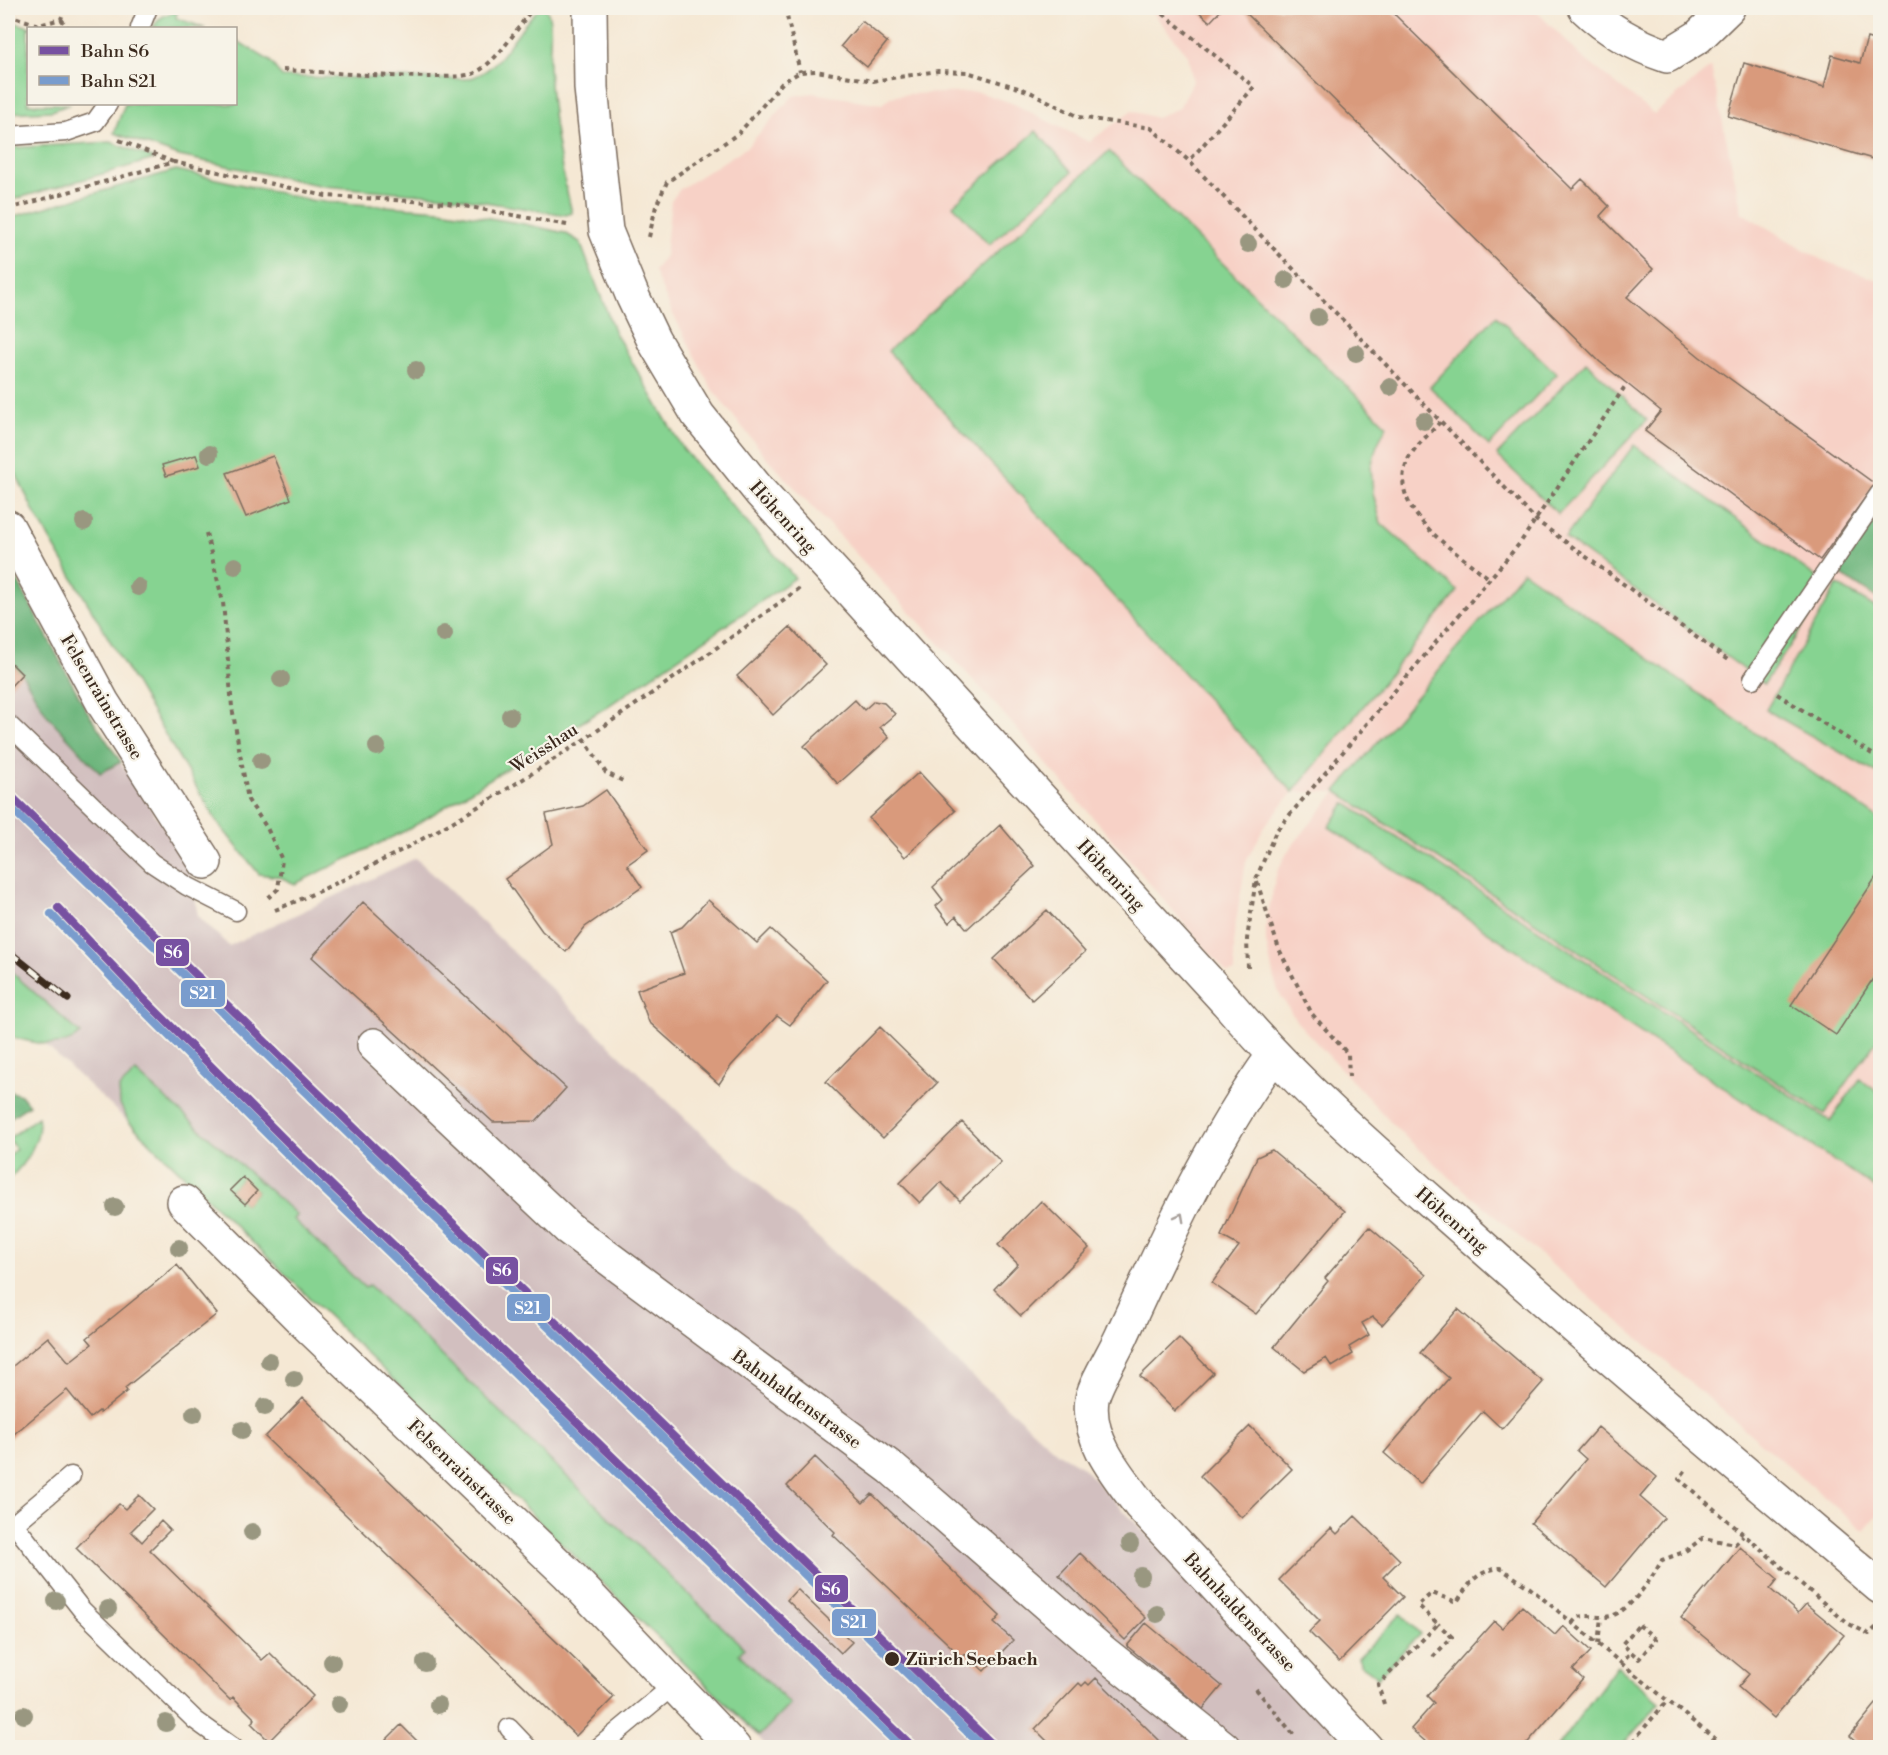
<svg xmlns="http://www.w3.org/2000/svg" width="1888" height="1755" viewBox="0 0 1888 1755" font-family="'Libre Bodoni',serif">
	<rect width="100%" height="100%" fill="#f7f3e8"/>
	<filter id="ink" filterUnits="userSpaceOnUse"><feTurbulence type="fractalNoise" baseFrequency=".0167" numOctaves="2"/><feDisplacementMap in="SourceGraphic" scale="12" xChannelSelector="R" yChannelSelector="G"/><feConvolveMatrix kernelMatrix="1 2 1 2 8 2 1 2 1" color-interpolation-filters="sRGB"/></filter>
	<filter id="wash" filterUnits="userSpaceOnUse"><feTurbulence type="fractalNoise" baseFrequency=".008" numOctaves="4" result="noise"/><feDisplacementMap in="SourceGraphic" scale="24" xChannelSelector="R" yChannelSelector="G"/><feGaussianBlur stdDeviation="1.35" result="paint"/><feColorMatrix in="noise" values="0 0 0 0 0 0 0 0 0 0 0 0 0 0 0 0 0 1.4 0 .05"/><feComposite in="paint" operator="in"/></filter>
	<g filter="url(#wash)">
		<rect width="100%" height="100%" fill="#f5e8d4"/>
		<path fill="#f7d1c6" d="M1149,8H1533L1582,57L1654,114L1711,67L1742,213L1822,260L1880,281V514L1838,572L1880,600V1512L1864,1531L1455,1182L1399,1131L1297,1022L1279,993L1274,979L1266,942V922L1277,872L1288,851L1336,792H1293L1266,824L1246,861L1234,933V972L1227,973L989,697L767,458L712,389L672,312L654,271L665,256L671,201L680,189L747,147L793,96L813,93L882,104L890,97L908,94L978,92L1012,103L1089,142L1132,111L1156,118L1179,108L1193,82L1188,55Z"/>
		<path fill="#d2bfbf" d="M8,563L87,712L189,866L198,916L229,946L416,858L690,1123L1058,1453L1081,1466L1349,1747H768L357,1343L123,1117L8,1010Z"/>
		<path fill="#86d391" stroke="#607e58" stroke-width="1.5" fill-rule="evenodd" d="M540,8H545C554,16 549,53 549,66C551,116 560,165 572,213L566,215L448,196L323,186L179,156L114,133L125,104H236V40L270,61L282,77L467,79C502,72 514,29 540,8Z
			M177,12L176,18L205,28H153C159,17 165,14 177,12Z
			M8,21L34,28H28V104H71L51,111L8,113Z
			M1036,131L1072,172L989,245L953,205Z
			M111,142L155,159L8,201V148Z
			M1109,151L1387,426L1377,445L1371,467L1373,493L1381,523L1458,591L1293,792L888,351Z
			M176,170L315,201L440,210L519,223L565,233L580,242L615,333L683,449L795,578L608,706L409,829L295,884L280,877L259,874L217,822L35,514L8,457V218Z
			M1496,316L1557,374L1489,446L1430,387Z
			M1586,362L1647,420L1558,514L1497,455Z
			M1634,445L1830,587L1764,684L1565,538Z
			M1523,571L1880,820V1036L1825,1114L1336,791Z
			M1837,585L1880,610V775L1766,710Z
			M1345,803L1830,1121L1860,1079L1880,1094V1191L1329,827Z
			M8,969L81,1034C58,1052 33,1042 8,1036Z
			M136,1072L297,1215L293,1219L365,1288L369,1285L744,1648L739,1654L790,1704L759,1736L129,1122L120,1104L119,1088ZM242,1178L257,1191L245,1204L230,1190Z
			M38,1117C43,1139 24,1165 8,1180V1157L16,1149L8,1139Z
			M1401,1614L1420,1634L1376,1679L1375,1675L1361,1665L1358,1658Z
			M1617,1666L1660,1702L1621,1747H1557Z"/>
		<path fill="#6cb57b" stroke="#54704c" stroke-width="1.5" d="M1880,514V600L1837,572Z
			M8,563L87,711L121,762L100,773L47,715L22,674L8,660Z
			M8,1091L21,1095L29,1105L8,1119Z"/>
		<g id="blocks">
			<path fill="#d99a7b" d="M1195,8H1223L1210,22Z
				M1241,8H1388L1572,189L1582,179L1609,206L1600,216L1653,269L1627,297L1700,357L1875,484L1820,560L1645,431L1661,411L1600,362Z
				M862,21L887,42L867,67L841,46Z
				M1867,38L1880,42V145L1876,160L1728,116L1744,63L1824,87L1832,55L1860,63Z
				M196,455L200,466L166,476L162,465Z
				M273,456L291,499L246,517L227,473Z
				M790,627L826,665L773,715L737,676Z
				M8,660L22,674L8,689Z
				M855,700L864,710L874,701L884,703L895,714L880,727L889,738L838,784L804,746Z
				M919,772L955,811L905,857L869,818Z
				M606,790L648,850L627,865L642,887L585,927L566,952L542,931L505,879L553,844L546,814L583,806Z
				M1000,825L1035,866L967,929L956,916L949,923L936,906L943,900L933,887Z
				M1880,871V968L1836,1035L1791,1005Z
				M708,900L757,943L771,929L827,980L790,1025L777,1016L731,1066L719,1084L649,1022L637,990L684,973L670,932L682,927Z
				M363,902L566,1088L536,1121L493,1122L312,957Z
				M1047,910L1085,952L1032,1000L994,959Z
				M880,1027L937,1083L883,1138L826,1082Z
				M962,1122L1001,1162L960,1201L941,1182L920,1203L900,1183Z
				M1272,1150L1345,1211L1256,1314L1212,1283L1239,1246L1221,1236L1257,1157Z
				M243,1177L257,1191L245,1204L230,1190Z
				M1041,1201L1089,1248L1021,1316L994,1289L1018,1264L998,1245Z
				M1369,1227L1426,1275L1382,1325L1373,1317L1362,1323L1369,1335L1349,1347L1353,1354L1332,1367L1326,1358L1304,1371L1274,1347L1328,1281L1325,1278Z
				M177,1265L217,1314L125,1388L127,1391L100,1413L99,1411L90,1418L67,1390L8,1439V1370L48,1337L69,1362L92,1344L87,1338Z
				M1458,1309L1543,1382L1502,1429L1483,1411L1420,1484L1384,1453L1449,1378L1420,1353Z
				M1179,1338L1213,1373L1175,1411L1140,1376Z
				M303,1398L614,1697L576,1736L265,1437Z
				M1250,1426L1292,1469L1242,1518L1200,1476Z
				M1598,1427L1657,1477L1640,1497L1664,1518L1606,1587L1531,1523L1586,1459L1577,1451Z
				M815,1457L863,1503L872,1494L1000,1616L994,1623L1013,1640L984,1671L965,1654L962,1657L833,1535L835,1532L787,1486Z
				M139,1495L153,1509L131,1531L142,1542L161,1521L170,1530L150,1550L262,1660L270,1653L313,1696L269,1741L251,1723L255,1719L233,1697L230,1700L76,1548L119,1504L125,1509Z
				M1355,1516L1400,1560L1383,1577L1403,1597L1339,1662L1309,1632L1320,1621L1279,1580L1331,1528L1337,1534Z
				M1740,1547L1778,1579L1770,1589L1798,1613L1806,1604L1844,1635L1774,1718L1738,1687L1749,1674L1681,1618Z
				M1080,1553L1146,1618L1125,1640L1059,1575Z
				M797,1589L852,1642L841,1653L787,1600Z
				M1522,1606L1555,1635L1563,1626L1591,1651L1573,1670L1583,1679L1523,1748H1433L1411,1729L1434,1703L1427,1696L1494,1621L1502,1628Z
				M1146,1623L1222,1686L1203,1709L1127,1646Z
				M1096,1678L1156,1737L1167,1748H1054L1035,1729L1079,1683L1082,1686L1086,1682L1089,1685Z
				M1880,1699V1748H1864L1850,1736Z
				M401,1725L424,1748H378Z"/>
		</g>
	</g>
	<g filter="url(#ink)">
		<use href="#blocks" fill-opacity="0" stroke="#7c6c5e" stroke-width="1.5"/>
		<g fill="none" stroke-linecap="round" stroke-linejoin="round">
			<defs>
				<path id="service" d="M140,28L148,8
					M8,136L66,132L95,122L108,104
					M1753,679L1880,493
					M8,724L152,863L187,886L236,911
					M71,1476L14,1524L82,1610L195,1720L234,1748
					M509,1728L528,1748
					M598,1748L674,1685"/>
				<path id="minor" d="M590,8L591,88L606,231L633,297L654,341L698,415L760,492L1227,1002C1303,1092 1387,1162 1475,1240C1608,1358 1744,1472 1880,1587
					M1585,8C1609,31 1635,45 1667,56L1698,37L1728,8
					M8,527L103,703L205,862
					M374,1045L568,1228L891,1468L1103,1652L1224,1748
					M1273,1056C1212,1140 1166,1239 1123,1333C1116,1350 1095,1383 1092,1399C1086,1439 1118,1476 1140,1505L1366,1748
					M184,1202L306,1324L568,1574L734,1748"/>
			</defs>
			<use href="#service" stroke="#7c6c5e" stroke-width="21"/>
			<use href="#minor" stroke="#7c6c5e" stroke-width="36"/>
			<path stroke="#7c6c5e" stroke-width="4" stroke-dasharray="4.5 4.5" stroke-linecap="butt" d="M785,8L800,72
				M1156,8L1254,87L1189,161
				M8,15L39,25L61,19L65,8
				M61,19L68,28
				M283,70C315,71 455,83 475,73C499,60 517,28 533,8
				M119,140L173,162
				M8,209L174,162L326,196L448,203L567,225
				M649,237L656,206L667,182L739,133L783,82L800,72L816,71L873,81L938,71L967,72L1028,91L1079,117L1151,128L1189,161L1537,521L1729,661
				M1440,422C1430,434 1413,447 1407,462C1386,511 1458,553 1490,579
				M206,533L223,602L232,707L248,800L267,828L282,860L278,889L268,898
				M1777,694L1880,759
				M584,739L606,773L625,782
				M1257,882L1279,949L1312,1014L1348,1054L1349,1077
				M275,910C460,835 638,704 800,588
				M1248,968L1247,939L1256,879L1276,831L1520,543L1626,385
				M1685,1471L1679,1479L1847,1623L1869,1634L1880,1624
				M1572,1623L1578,1617C1589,1614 1600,1619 1611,1616C1630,1611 1653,1577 1662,1560L1684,1552L1703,1538L1735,1544L1743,1536
				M1639,1625L1656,1639L1639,1659L1622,1644Z
				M1598,1644L1601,1617
				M1433,1657L1452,1637L1438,1624
				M1621,1663L1726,1748
				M1256,1689L1294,1735
				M1384,1704L1378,1685L1438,1624L1418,1605L1432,1593L1457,1602C1469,1583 1477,1571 1500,1568L1530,1588L1621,1663L1631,1652
				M945,1743L950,1748
				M1627,1748L1667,1701"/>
			<use href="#service" stroke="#fff" stroke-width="18"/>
			<use href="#minor" stroke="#fff" stroke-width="33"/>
			<defs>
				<path id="rail" d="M8,951L68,999"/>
			</defs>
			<use href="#rail" stroke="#3b2a1e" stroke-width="7"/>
			<use href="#rail" stroke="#f7f3e8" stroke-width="4.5" stroke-dasharray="14" stroke-linecap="butt"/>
			<defs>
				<path id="rail-1" d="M8,793L996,1748
					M58,908L142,997L289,1144L914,1748"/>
				<path id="rail-2" d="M8,805L984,1748
					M51,914L136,1003L283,1150L902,1748"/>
			</defs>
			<use href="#rail-1" stroke="#f7f3e8" stroke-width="12"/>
			<use href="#rail-2" stroke="#f7f3e8" stroke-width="12"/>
			<use href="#rail-1" stroke="#7751a1" stroke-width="8"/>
			<use href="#rail-2" stroke="#799ccd" stroke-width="8"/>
		</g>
		<g fill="#999780">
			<circle cx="1248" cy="244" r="9"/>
			<circle cx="1286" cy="280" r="9"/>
			<circle cx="1318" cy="317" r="9"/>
			<circle cx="1356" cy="353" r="9"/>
			<circle cx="416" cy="370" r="9"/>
			<circle cx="1390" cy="387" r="9"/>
			<circle cx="1424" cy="421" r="9"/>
			<circle cx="209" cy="454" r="9"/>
			<circle cx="84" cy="522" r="9"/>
			<circle cx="235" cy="566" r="9"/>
			<circle cx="138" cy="587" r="9"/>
			<circle cx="444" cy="634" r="9"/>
			<circle cx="281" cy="679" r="9"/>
			<circle cx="510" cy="716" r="9"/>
			<circle cx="377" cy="747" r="9"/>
			<circle cx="261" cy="761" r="9"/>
			<circle cx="115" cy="1207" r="9"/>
			<circle cx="179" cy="1248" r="9"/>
			<circle cx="269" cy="1361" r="9"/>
			<circle cx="294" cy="1379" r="9"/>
			<circle cx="265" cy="1407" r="9"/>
			<circle cx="194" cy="1414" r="9"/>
			<circle cx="242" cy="1430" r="9"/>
			<circle cx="252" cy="1532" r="9"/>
			<circle cx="1130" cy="1544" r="9"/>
			<circle cx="1141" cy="1576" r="9"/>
			<circle cx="56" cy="1601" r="9"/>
			<circle cx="108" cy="1609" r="9"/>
			<circle cx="1157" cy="1614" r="9"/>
			<circle cx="332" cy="1662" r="9"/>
			<circle cx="425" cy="1663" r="9"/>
			<circle cx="339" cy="1704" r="9"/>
			<circle cx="438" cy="1705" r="9"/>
			<circle cx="24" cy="1715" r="9"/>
			<circle cx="166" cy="1723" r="9"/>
		</g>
		<defs><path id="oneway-chevron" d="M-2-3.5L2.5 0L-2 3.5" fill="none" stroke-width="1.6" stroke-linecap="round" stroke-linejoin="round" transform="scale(1.5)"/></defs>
		<use stroke="#a79f9a" href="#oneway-chevron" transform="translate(1180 1217) rotate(-62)"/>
	</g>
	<circle fill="#3b2a1e" stroke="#f7f3e8" stroke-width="2" cx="892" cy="1659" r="8"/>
	<g text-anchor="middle" stroke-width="4.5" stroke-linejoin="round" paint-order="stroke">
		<g font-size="18" fill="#3b2a1e" stroke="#f7f3e8">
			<text transform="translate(783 517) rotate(48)" y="6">Höhenring</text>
			<text transform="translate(102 697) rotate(59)" y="6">Felsenrainstrasse</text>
			<text transform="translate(544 748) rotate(-33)" y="6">Weisshau</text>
			<text transform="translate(1111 875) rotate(47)" y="6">Höhenring</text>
			<text transform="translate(1452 1220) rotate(41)" y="6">Höhenring</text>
			<text transform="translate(797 1399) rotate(36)" y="6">Bahnhaldenstrasse</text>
			<text transform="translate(462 1472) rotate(44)" y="6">Felsenrainstrasse</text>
			<text transform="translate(1240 1612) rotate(47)" y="6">Bahnhaldenstrasse</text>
		</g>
		<g font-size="18" font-weight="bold" fill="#3b2a1e" stroke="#f7f3e8" text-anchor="start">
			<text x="906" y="1665">Zürich Seebach</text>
		</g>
	</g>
	<g stroke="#f7f3e8" stroke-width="2">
		<rect x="155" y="938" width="35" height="29" rx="6" fill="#7751a1"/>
		<rect x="180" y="979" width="46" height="29" rx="6" fill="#799ccd"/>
		<rect x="485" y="1256" width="34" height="29" rx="6" fill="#7751a1"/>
		<rect x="506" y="1293" width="45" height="29" rx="6" fill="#799ccd"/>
		<rect x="814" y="1574" width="35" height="29" rx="6" fill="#7751a1"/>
		<rect x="831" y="1608" width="46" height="29" rx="6" fill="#799ccd"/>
	</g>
	<g font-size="16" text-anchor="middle" font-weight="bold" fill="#fff">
		<text x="173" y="958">S6</text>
		<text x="203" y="999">S21</text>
		<text x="502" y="1276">S6</text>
		<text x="528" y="1314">S21</text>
		<text x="831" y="1595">S6</text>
		<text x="854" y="1628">S21</text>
	</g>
	<rect width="1888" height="1755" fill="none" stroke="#f7f3e8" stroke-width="30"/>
	<rect x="27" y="27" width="210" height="78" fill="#f7f3e8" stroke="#aca397" stroke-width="1.5"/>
	<rect x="39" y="46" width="30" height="9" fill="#7751a1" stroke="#aca397" stroke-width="1.5"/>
	<text x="81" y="57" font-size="18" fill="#3b2a1e">Bahn S6</text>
	<rect x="39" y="76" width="30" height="9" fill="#799ccd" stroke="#aca397" stroke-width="1.5"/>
	<text x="81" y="87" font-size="18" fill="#3b2a1e">Bahn S21</text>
</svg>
